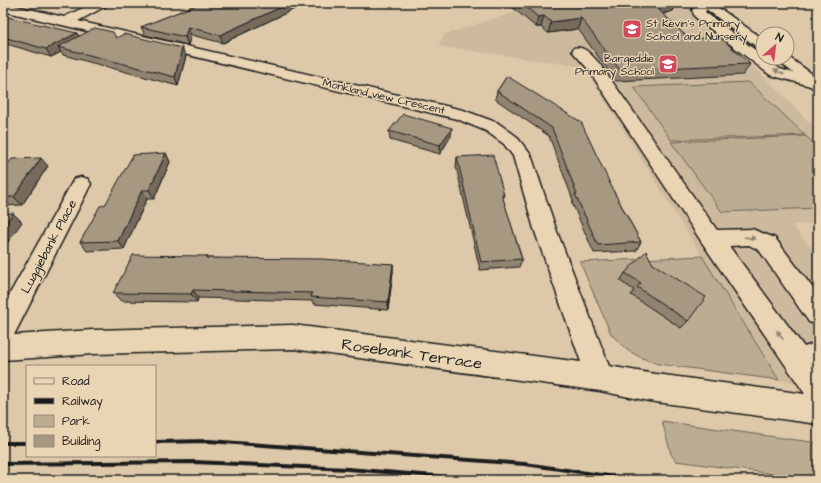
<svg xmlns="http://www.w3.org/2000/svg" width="821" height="483" viewBox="0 0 821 483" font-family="'Architects Daughter',sans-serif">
	<rect width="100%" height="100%" fill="#ddc9aa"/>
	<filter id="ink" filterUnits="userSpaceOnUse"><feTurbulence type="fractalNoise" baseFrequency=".025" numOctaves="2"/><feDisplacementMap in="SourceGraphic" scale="8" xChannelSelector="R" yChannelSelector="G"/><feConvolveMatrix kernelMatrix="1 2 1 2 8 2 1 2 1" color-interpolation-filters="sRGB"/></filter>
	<g filter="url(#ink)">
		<path fill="#cdba9e" d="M543,3H681L765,77L818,131V223L792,225L818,256V385L779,380L584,67L438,46L445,34Z"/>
		<path fill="#bcac92" stroke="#6c6457" d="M749,82L805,135L671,140L634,87Z
			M806,136L818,148V208L722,212L671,142Z
			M702,256L779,380L658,364L642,358L627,350L611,334L580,262Z
			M662,421L818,443V480L676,461L671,454Z"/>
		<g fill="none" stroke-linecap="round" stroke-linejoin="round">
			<defs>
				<path id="minor" d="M3,3L64,17L93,3H108L106,6L78,21L463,110L498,123L516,136L531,155L556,229L609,366L649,373L805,394L703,244L588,69L572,51L574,48C585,45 592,56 599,63L717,230L752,229L775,238L818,295V325L809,322L759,250L749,245L729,246L804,347L818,342V424L649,401L600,391L293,349L93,354L3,360V306L74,179L81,177L88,179L91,184L14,335L93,330L293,325L581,362L534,229L513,156L504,144L486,131L457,119L3,11Z
					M699,3H710L705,12L763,56V58H766L780,69L818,80V88L770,75L695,17L692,10Z"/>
				<path id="major" d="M698,3H712L763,39V49L758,48Z
					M787,56L818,78V90L813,88L774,58H787Z"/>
			</defs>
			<use href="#minor" stroke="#1c1c1c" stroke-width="3"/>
			<use href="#major" stroke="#1c1c1c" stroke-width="3"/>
			<use href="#minor" fill="#e9d4b3" fill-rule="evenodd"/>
			<use href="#major" fill="#e9d4b3" fill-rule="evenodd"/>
			<path stroke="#1c1c1c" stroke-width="4" d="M155,442L209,441L525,464L635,480
				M3,443H27
				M3,464L194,462L348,469L484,480"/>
		</g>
		<path fill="#908370" stroke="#1c1c1c" d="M125,3H147L141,6Z
			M201,3H307L223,43L191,35L188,45L145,35L141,27Z
			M449,3H467L455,6Z
			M507,3H677L673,11L663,14L689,39L750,64L743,75L616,81L578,29L548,33L541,27H536Z
			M3,16L79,36L116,37L186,56L178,86L63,55L61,52L51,57L3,43Z
			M507,76L614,192L641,242L636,251L594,253L572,203L573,200L549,136L495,99L497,91Z
			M389,131L451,136L440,154L390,140Z
			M166,153L170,162L154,199H147L124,249L87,251L80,242Z
			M457,157L504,195L503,199L522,259L519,267L480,270L456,166Z
			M48,166L22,205L3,206V170Z
			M207,256L208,258L393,264V272L388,310L314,304L313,301L198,298L197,302L121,301L113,293Z
			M653,264L688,321L681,328L631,295L634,290L620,281L625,273Z"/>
		<path fill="#756a5b" stroke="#1c1c1c" d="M140,3H147L141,6Z
			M290,3H307L223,43L220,35Z
			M455,3H467L455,6Z
			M669,3H677L673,11L651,17L655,6Z
			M544,16L541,27H536L538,17Z
			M581,18L578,29L548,33L551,22Z
			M188,27L191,35L188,45L185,37Z
			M77,33L82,41L58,47L61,52L51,57L46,49Z
			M182,48L186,56L178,86L175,77Z
			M452,128L451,136L440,154V145Z
			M166,153L170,162L154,199L149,190Z
			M41,158L48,166L22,205L14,197Z
			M142,190L147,199L124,249L118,241Z
			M13,213L22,222L3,249V228Z
			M393,264V272L388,310V302Z
			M193,290L198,298L197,302L191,294Z"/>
		<path fill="#a79882" stroke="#1c1c1c" d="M201,3H290L220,35L188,27L185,37L141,27Z
			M521,3H669L655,6L689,39L720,37L750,64L620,70L581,18L551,22L544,16L538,17Z
			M3,16L77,33L46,49L3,37Z
			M95,28L113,32L116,38L124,34L182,48L175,77L58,47Z
			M507,76L581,122L614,192L641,242L598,245L575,194H577L552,128L497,91Z
			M403,114L452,128L440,145L389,131Z
			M166,153L149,190H142L118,241L80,242L100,206L105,205L133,155Z
			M493,155L504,195H502L522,259L481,262L457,157Z
			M41,158L14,197H3V170L12,159Z
			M13,213L3,228V214Z
			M646,251L653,264L706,297L688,321L637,287L641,283L625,273Z
			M133,255L207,256L206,258L322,259L393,264L388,302L311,297L312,293L193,290L191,294L113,293Z"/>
		<defs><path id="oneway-solid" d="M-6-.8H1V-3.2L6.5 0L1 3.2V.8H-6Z"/></defs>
		<g fill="#8d816f">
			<use href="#oneway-solid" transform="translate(779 72) rotate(-158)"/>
			<use href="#oneway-solid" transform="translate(750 238) rotate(9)"/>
			<use href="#oneway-solid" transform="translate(780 335) rotate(-125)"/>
		</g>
	</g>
	<defs>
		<symbol id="school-square" viewBox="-11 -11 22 22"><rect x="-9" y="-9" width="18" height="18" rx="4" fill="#d1495b" stroke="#e9d4b3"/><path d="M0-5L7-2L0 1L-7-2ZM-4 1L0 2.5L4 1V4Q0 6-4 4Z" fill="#fff"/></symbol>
	</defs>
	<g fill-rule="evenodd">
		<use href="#school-square" x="621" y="18" width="22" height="22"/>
		<use href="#school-square" x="657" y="53" width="22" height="22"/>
	</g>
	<g text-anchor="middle" stroke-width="3" stroke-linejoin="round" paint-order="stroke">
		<g font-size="11" fill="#1c1c1c" stroke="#e9d4b3" text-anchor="start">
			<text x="646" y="27">St Kevin's Primary<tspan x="646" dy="13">School and Nursery</tspan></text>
			<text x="654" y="62" text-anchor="end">Bargeddie<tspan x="654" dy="13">Primary School</tspan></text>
		</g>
		<g font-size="11" fill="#1c1c1c" stroke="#e9d4b3">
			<text transform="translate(384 96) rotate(13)" y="4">Monkland view Crescent</text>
		</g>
		<g font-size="13" fill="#1c1c1c" stroke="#e9d4b3">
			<text transform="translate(48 246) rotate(-62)" y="5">Luggiebank Place</text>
		</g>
		<g font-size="16" fill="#1c1c1c" stroke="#e9d4b3">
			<text transform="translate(412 353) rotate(8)" y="6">Rosebank Terrace</text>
		</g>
	</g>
	<rect width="821" height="483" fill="none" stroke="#e9d4b3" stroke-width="16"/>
	<rect x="8" y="8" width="805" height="467" fill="none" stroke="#1c1c1c" stroke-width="1.5" filter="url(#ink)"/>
	<rect x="26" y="365" width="130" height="92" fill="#e9d4b3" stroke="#978a77"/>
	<rect x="34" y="378" width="20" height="6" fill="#e9d4b3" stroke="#978a77"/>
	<text x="62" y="385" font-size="12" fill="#1c1c1c">Road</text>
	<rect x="34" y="398" width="20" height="6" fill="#1c1c1c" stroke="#978a77"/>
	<text x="62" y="405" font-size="12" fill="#1c1c1c">Railway</text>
	<rect x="34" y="415" width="20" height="12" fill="#bcac92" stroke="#978a77"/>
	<text x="62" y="425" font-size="12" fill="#1c1c1c">Park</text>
	<rect x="34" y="435" width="20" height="12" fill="#a79882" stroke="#978a77"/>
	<text x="62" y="445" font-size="12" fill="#1c1c1c">Building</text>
	<g transform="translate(775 46) rotate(28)"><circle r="19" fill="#e9d4b3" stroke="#978a77"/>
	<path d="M0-3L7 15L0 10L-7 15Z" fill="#d1495b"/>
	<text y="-6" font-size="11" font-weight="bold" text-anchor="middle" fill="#1c1c1c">N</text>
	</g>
</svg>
